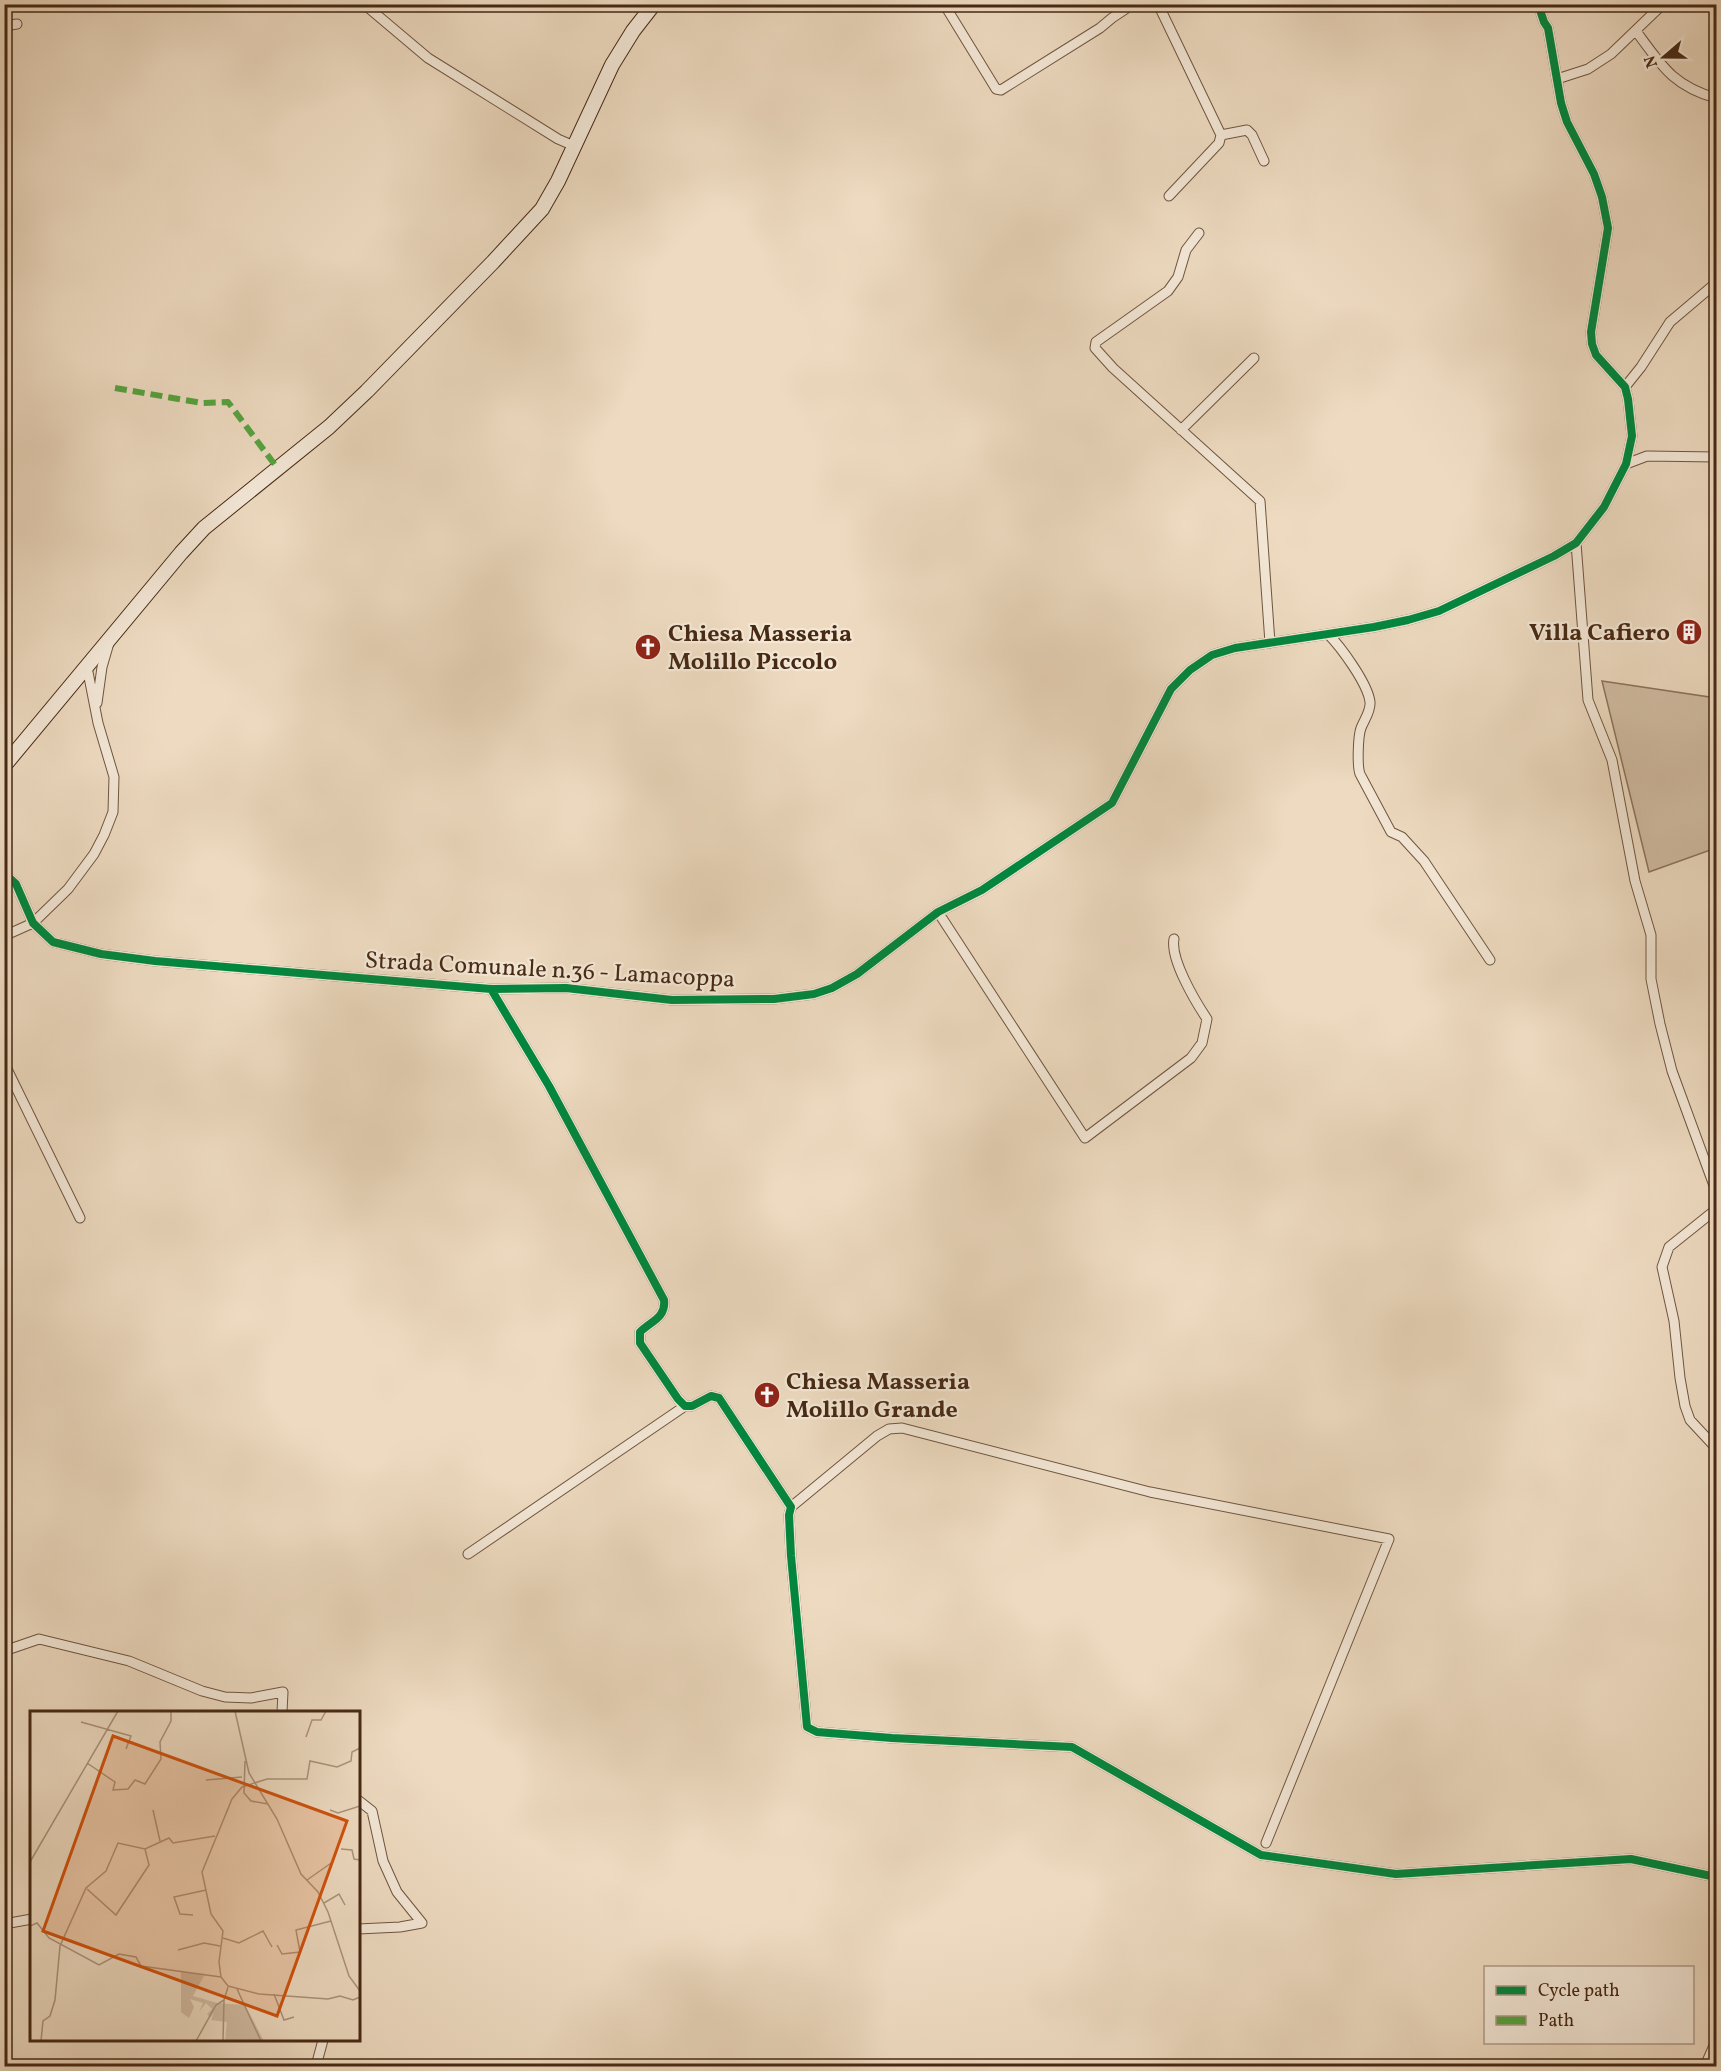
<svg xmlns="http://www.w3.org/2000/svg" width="1721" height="2071" viewBox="0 0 1721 2071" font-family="Vollkorn,serif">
	<rect width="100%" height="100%" fill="#eddac0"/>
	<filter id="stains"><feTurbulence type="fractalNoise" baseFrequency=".00333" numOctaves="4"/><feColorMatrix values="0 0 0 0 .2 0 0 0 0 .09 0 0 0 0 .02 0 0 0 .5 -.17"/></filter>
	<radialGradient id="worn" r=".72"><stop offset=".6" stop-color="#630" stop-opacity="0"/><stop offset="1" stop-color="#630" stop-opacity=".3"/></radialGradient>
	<path fill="#d1bca3" stroke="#8c725c" stroke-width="1.5" d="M1602,681L1716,698V848L1649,872Z"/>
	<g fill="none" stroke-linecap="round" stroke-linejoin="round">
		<defs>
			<path id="minor" d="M364,4L428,58L558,139L574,146
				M944,4L996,89L1001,90L1100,28L1112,18L1133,4
				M1158,4L1221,135L1219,143L1169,196
				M4,26L17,24
				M1636,31C1661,65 1673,86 1716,98
				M1557,79L1588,69L1611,54L1663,4
				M1221,135L1247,130L1252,135L1264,161
				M1199,233L1186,250L1178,277L1168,291L1096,342L1095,348L1113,368L1260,501L1270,643
				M1625,387L1641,367L1670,322L1716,283
				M1181,430L1254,358
				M1626,464L1647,456L1716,457
				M1576,543L1588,700L1612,760L1635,881L1651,935V979L1660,1024L1672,1071L1716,1191
				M1328,634C1341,647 1368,684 1370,702C1371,711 1364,720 1361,728C1358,736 1357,766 1360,774L1391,832L1402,837L1424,861L1490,960
				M97,703L102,667L109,643
				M4,873L16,884L33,923L53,942L101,954L155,961L491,989L566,988L672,1000L774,999L814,994L832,988L857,974L938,912L982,890L1112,803L1171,689L1190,670L1212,655L1235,648L1374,627L1408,620L1439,611L1554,556L1576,543L1604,507L1626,464L1632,436L1628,399L1625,387L1596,355L1592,344L1591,332L1608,228L1602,197L1594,174L1567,122L1561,103L1548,28L1544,22L1538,4
				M938,912L1085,1138L1191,1058L1202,1043L1207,1019C1195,1001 1170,959 1174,939
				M4,936L33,923L68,889L94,854L104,835L113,812L114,777L98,723L87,667
				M491,989L549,1086L664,1300C666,1318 651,1321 640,1332V1343L678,1399L685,1406H692L711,1396L719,1398L791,1507L789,1515L791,1556L807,1727L817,1732L892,1738L1072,1747L1261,1855L1396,1874L1631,1859L1716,1877
				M4,1063L80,1218
				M1716,1204L1714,1211L1669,1247L1662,1267L1674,1321L1680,1378L1685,1406L1690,1420L1716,1448
				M791,1507L877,1436L889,1429L902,1428L1150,1492L1389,1539L1266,1843
				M468,1554L685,1406
				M4,1651L39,1639L129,1661L202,1691L225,1697L251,1698L283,1692L282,1712
				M358,1800L372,1811L383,1861L397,1892L422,1923L400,1927L358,1929
				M4,1924L32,1919
				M316,2066L323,2040
				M1705,2066L1716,2041"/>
			<path id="secondary" d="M4,766L181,553L204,528L329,427L367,391L493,262L542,209L558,181L612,65L633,31L654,4"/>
		</defs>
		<use href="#minor" stroke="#70553f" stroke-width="11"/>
		<use href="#secondary" stroke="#472914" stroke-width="16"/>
		<use href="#minor" stroke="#f3e7d6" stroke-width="9"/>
		<use href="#secondary" stroke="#f3e7d6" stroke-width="14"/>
		<path stroke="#55a33f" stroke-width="6" stroke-dasharray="12 6" stroke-linecap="butt" d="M115,388L202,403L228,402L278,469"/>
		<defs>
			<path id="cycleway" d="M4,873L16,884L33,923L53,942L101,954L155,961L491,989L566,988L672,1000L774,999L814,994L832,988L857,974L938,912L982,890L1112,803L1171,689L1190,670L1212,655L1235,648L1374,627L1408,620L1439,611L1554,556L1576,543L1604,507L1626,464L1632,436L1628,399L1625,387L1596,355L1592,344L1591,332L1608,228L1602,197L1594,174L1567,122L1561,103L1548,28L1544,22L1538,4
				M491,989L549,1086L664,1300C666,1318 651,1321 640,1332V1343L678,1399L685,1406H692L711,1396L719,1398L791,1507L789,1515L791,1556L807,1727L817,1732L892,1738L1072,1747L1261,1855L1396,1874L1631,1859L1716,1877"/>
		</defs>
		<use href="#cycleway" stroke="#f3e7d6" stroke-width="11"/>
		<use href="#cycleway" stroke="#00873e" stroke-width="8"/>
	</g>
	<defs>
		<symbol id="building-disc" viewBox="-11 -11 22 22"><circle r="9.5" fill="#8f2418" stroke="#f3e7d6"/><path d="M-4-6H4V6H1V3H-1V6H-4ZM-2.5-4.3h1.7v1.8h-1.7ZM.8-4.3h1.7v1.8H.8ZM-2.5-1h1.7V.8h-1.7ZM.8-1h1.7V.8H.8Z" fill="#fff"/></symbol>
		<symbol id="church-disc" viewBox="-11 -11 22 22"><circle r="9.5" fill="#8f2418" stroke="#f3e7d6"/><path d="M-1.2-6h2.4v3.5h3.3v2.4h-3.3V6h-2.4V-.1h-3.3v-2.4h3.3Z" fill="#fff"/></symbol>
	</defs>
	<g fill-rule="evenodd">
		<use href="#building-disc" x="1674" y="617" width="30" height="30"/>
		<use href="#church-disc" x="633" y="632" width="30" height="30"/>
		<use href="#church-disc" x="752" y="1380" width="30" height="30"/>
	</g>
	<g text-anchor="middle" stroke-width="4.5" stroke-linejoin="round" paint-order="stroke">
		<g font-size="24" font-weight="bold" fill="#472914" stroke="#f3e7d6" text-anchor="start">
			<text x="1670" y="640" text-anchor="end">Villa Cafiero</text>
			<text x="668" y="641">Chiesa Masseria<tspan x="668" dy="28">Molillo Piccolo</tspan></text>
			<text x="786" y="1389">Chiesa Masseria<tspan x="786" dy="28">Molillo Grande</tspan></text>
		</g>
		<g font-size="24" fill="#472914" stroke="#f3e7d6">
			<text transform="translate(550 969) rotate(3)" y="8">Strada Comunale n.36 - Lamacoppa</text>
		</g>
	</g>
	<g transform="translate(30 1711)">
		<rect width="330" height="330" fill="#eddac0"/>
		<path d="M151,261L175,263L163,285L187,292L215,294L234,330H195L197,311L181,309L184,302L180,307L177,303L182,298L176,292L169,301L173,292L160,288L164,296L159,307L151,301Z" fill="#d1bca3"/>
		<path fill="none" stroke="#ab937b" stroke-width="1.5" d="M205,0L219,62L247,108L271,163L288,181L298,201L319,265L330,280M51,11L101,25L96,38M276,26L282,9H291L296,0M215,50L214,82L221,90L238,93M57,52L85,71L83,79L98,78L105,69L115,73L131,48L130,31L141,10V0M176,69L212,66M212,76L237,68H277L280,50L307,56L321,50L322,41L330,37M123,99L130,130M300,99L308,102L330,95M311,138L322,139L324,148L330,149M0,151L88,0M277,169L304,150M57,178L86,204L119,154L115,138M294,192L309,183L315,194M163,204L150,203L144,186L176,179M0,215L7,212L19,227L69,254L89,243L106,246L111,255L191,266M193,227L209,232L233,220L242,236M247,234L252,243L270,241L266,219L301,210M148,239L174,232L190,235M198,275L191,266L189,251L193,220L181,203L172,161L202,88L212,76M198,275L229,283L298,288L310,285L323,289L330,286M207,278L231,330M244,283L254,309L264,306M11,330L13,310L20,305L25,289L30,235L56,177L76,160L88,132L115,138L139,127L143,132L185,125M166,330L186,294L194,289M193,330L194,289L198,276"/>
		<path fill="#d0520d" fill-opacity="0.15" stroke="#d0520d" stroke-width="3" d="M83,25L317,110L247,305L13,220Z"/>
		<rect width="330" height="330" fill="none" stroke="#472914" stroke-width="3"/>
	</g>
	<rect width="1721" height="2071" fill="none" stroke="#eddac0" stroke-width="24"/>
	<rect x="6" y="6" width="1709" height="2059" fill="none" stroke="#472914" stroke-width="3"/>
	<rect x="12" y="12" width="1697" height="2047" fill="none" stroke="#472914" stroke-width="1.5"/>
	<rect x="1484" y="1966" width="210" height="78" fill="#f3e7d6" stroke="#ae9b88" stroke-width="1.5"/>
	<rect x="1496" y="1986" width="30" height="9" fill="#00873e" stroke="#ae9b88" stroke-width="1.5"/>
	<text x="1538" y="1996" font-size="18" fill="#472914">Cycle path</text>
	<rect x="1496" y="2016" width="30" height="9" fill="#55a33f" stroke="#ae9b88" stroke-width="1.5"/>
	<text x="1538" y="2026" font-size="18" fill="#472914">Path</text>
	<g transform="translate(1664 57) rotate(250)" stroke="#f3e7d6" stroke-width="4.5" paint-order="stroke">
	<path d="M0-4.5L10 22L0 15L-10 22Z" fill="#472914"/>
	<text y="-9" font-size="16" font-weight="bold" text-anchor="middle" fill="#472914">N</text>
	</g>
	<rect width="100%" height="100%" filter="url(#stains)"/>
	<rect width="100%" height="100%" fill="url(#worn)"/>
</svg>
